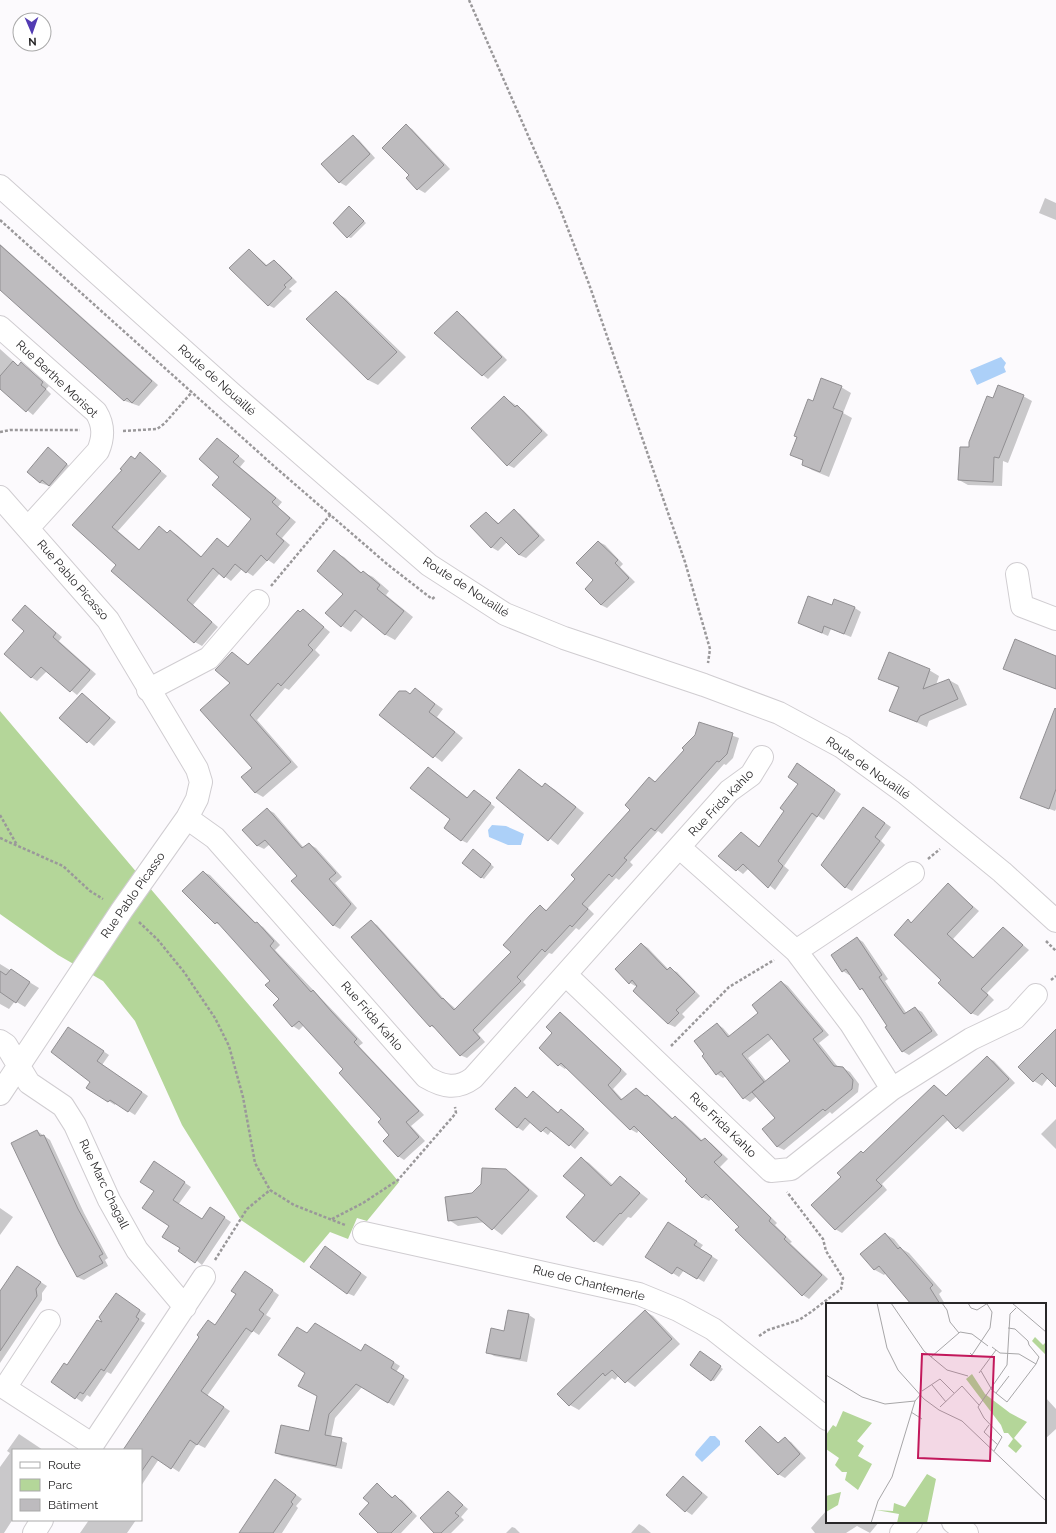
<svg xmlns="http://www.w3.org/2000/svg" width="1056" height="1533" viewBox="0 0 1056 1533" font-family="Raleway,sans-serif">
	<rect width="100%" height="100%" fill="#fcfafd"/>
	<path fill="#b4d699" d="M0,711L399,1182L367,1221L357,1218L348,1239L330,1232L304,1263L241,1220L182,1125L135,1021L103,981L58,955L0,914Z"/>
	<path fill="#acd0f8" d="M1001,357L1006,363L1004,367L1006,372L977,385L970,370Z
		M492,825L506,826L524,834L521,845H508L489,837L488,830Z
		M710,1436H715L720,1441V1445L702,1462L695,1455L696,1452Z"/>
	<path fill="#0003" fill-rule="evenodd" d="M406,125L412,129L450,169L425,193L418,189L408,178L411,175Z
		M353,136L359,140L375,158L346,186L339,182Z
		M1045,198L1056,203V220L1039,213Z
		M352,209L366,223L351,238L348,237Z
		M0,244L158,385L139,406L125,401L0,289Z
		M250,250L268,266L274,261L280,265L297,282L289,289L292,291L274,308L268,305Z
		M336,292L345,298L406,357L378,385L368,380Z
		M457,313L463,316L507,360L488,379L461,358L436,333Z
		M0,349L19,366L21,364L27,367L49,386L46,389L51,394L33,415L0,388Z
		M841,387L851,393L843,413L852,418L829,477L812,470L803,464L804,461L791,455L814,402Z
		M1023,396L1032,401L1008,463L1003,461L1002,486L968,485L959,480L970,448L993,400Z
		M504,397L523,410L548,435L514,468L508,465Z
		M218,439L245,461L240,467L282,502L278,507L296,522L282,538L290,545L274,564L268,560L253,576L242,569L231,581L220,573L193,605L218,627L202,646L195,642L113,571L118,565L73,525L140,454L167,476L118,531L140,550L159,527L168,533L170,531L177,535L202,557L217,539L229,547L253,519L221,477Z
		M48,449L73,469L56,488L40,483L28,472Z
		M514,511L520,514L545,540L526,558L519,555L507,542L498,551L491,547L486,513L500,524Z
		M599,542L605,545L623,564L620,567L635,582L607,608L601,605L595,580Z
		M334,552L344,557L362,573L363,572L373,577L389,591L386,595L413,617L395,640L386,635L364,616L351,632L342,626L344,594Z
		M25,606L62,637L59,641L96,674L77,695L47,671L37,681L31,677L25,631Z
		M832,606L855,608L861,612L851,637L831,629L828,636L799,623Z
		M303,610L330,632L315,650L320,655L289,690L285,688L257,720L298,767L263,797L256,793L242,777L253,768L231,683L232,653L249,666Z
		M1056,657V663L1047,686L1004,669Z
		M929,670L939,676L936,685L949,680L958,685L967,705L929,721L927,727L891,711L899,688L879,679Z
		M415,689L443,709L437,717L463,738L442,762L381,715L410,695Z
		M82,694L116,722L94,746L60,718Z
		M700,724L739,738L733,758L726,765L724,764L662,834L658,831L630,862L633,865L619,880L616,878L588,908L594,914L579,930L576,928L552,954L549,953L523,982L526,985L478,1034L485,1042L467,1058L460,1055L438,1030L431,1026L371,922L377,925L444,999L456,1009L512,952L540,906L548,911L577,879L632,810L650,778L657,783L696,736Z
		M1056,725V809L1055,811L1028,801Z
		M804,768L841,794L824,820L818,816L784,866L789,870L775,890L749,868L743,874L719,856L741,833L760,847L786,811L799,784Z
		M520,770L543,787L545,784L554,789L584,813L558,845L497,798Z
		M433,771L468,798L474,791L495,807L467,843L461,840Z
		M863,808L891,827L881,841L885,845L852,891L845,887Z
		M267,809L274,813L304,848L309,844L316,848L342,877L335,883L357,908L340,929L333,925L298,876L270,844L264,849L258,846L244,830Z
		M476,852L494,867L484,879L481,877Z
		M203,872L210,875L256,923L263,927L280,945L275,950L338,1016L363,1043L359,1046L424,1115L411,1126L425,1141L404,1160L398,1156L382,1119L344,1069L304,1025L299,1030L293,1026L271,981L223,926L215,923Z
		M948,885L979,911L953,939L974,958L1003,928L1029,950L987,993L994,1000L978,1016L971,1013L908,921L912,923Z
		M857,938L863,942L888,979L885,981L907,1014L915,1008L922,1012L938,1035L909,1055L902,1051L889,1026L865,992L861,989L851,974L849,975L843,971Z
		M642,944L648,948L669,970L670,969L677,972L700,996L682,1014L685,1017L675,1027L668,1024L634,991L637,987L630,983Z
		M0,964L39,988L25,1007L15,1001L9,1009L0,1004Z
		M782,982L788,986L829,1035L819,1043L838,1067L843,1068L850,1072L859,1084L858,1092L832,1114L830,1112L784,1150L778,1147L763,1129L776,1119L757,1096L750,1102L744,1098L726,1076L723,1078L717,1074V1024L723,1028L730,1036L760,1013ZM773,1038L791,1061L767,1082L748,1058Z
		M560,1013L566,1017L627,1074L613,1089L623,1100L636,1089L653,1100L674,1119L675,1117L682,1121L703,1141L705,1139L711,1143L728,1159L720,1167L777,1223L775,1225L792,1242L790,1243L828,1279L809,1299L803,1295L741,1227L712,1198L709,1201L702,1197L689,1179L639,1130L637,1133L630,1129L567,1067L565,1069L559,1065L553,1033Z
		M1056,1029V1086L1048,1078L1042,1086L1034,1081L1019,1067Z
		M75,1032L109,1055L102,1065L148,1096L135,1115L116,1103L115,1105L87,1088L92,1081Z
		M987,1057L994,1061L1015,1083L963,1132L948,1120L882,1184L887,1190L842,1233L835,1229L842,1177L935,1086L947,1096Z
		M515,1089L528,1098L533,1092L539,1096L559,1113L561,1110L567,1114L589,1133L575,1149L552,1130L548,1135L531,1122L523,1131L517,1127Z
		M1056,1119V1149L1041,1134Z
		M37,1131L50,1140L84,1213L108,1258L105,1260L108,1266L84,1280L77,1277Z
		M581,1158L589,1163L613,1185L620,1177L648,1199L631,1218L628,1217L603,1246L595,1241Z
		M160,1166L191,1187L178,1205L202,1220L216,1212L231,1222L202,1265L181,1248L171,1226Z
		M505,1170L515,1176L538,1196L502,1235L485,1222L458,1226L449,1220L473,1194Z
		M0,1208L13,1217L0,1235Z
		M675,1227L703,1245L700,1249L718,1260L704,1282L684,1270L679,1277L647,1257Z
		M885,1234L894,1239L902,1249L909,1253L942,1291L939,1294L945,1304H912L886,1273L884,1275L875,1270L861,1254Z
		M331,1251L367,1277L354,1296L347,1293Z
		M23,1271L47,1286L42,1293V1300L0,1363V1293Z
		M252,1276L279,1295L266,1315L271,1318L259,1335L253,1331L207,1396L230,1411L205,1448L197,1444L179,1472L159,1459L141,1486V1450H124Z
		M122,1298L146,1314L141,1321L145,1323L111,1374L107,1372L90,1397L87,1395L82,1402L53,1382L104,1325Z
		M509,1311L529,1315L535,1319L527,1362L494,1356L488,1352L505,1332Z
		M645,1311L653,1316L680,1344L635,1387L619,1375L615,1380L612,1378L579,1410L570,1405Z
		M308,1334L361,1352L366,1345L400,1366L396,1372L409,1380L394,1406L362,1387L335,1418L331,1437L347,1443L342,1469L282,1456L276,1453L310,1433L318,1396L307,1372Z
		M703,1354L723,1369L714,1381L711,1380Z
		M1045,1397L1056,1409V1429L1045,1439Z
		M761,1427L779,1443L785,1439L791,1442L806,1458L785,1478L778,1474Z
		M19,1434L43,1450H13V1519L4,1533H0V1467L10,1453L7,1451Z
		M684,1477L708,1497L692,1515L686,1511Z
		M281,1484L302,1499L296,1506L298,1508L282,1533H240Z
		M377,1485L394,1498L395,1497L402,1500L417,1516L401,1533H378Z
		M448,1492L468,1509L461,1517L464,1520L451,1533H436Z
		M827,1510V1522H879L870,1533L857,1526L846,1533H815L811,1528Z
		M89,1520H136L127,1533H80Z
		M639,1524L644,1527L651,1533H631Z
		M512,1527L515,1528L520,1533H506Z"/>
	<path fill="#bdbbbe" stroke="#918f92" d="M406,124L444,165L417,190L406,178L409,175L382,148Z
		M353,135L370,154L339,183L321,164Z
		M349,206L364,221L347,238L333,223Z
		M0,245L152,381L132,403L127,398L124,401L0,290Z
		M249,249L266,266L274,260L292,278L284,285L286,287L268,306L229,268Z
		M336,291L397,352L368,380L306,319Z
		M457,311L502,357L482,376L434,333Z
		M13,361L18,366L21,362L43,382L41,385L46,389L26,412L0,389V376Z
		M821,378L842,386L833,408L843,412L820,472L802,465L803,460L790,455L797,437L794,436L808,399L813,401Z
		M998,385L1024,395L999,458L994,457L993,482L958,480L960,447H969V442L987,396L993,398Z
		M504,396L515,407L517,405L542,431L507,466L471,428Z
		M217,438L239,456L233,462L276,498L272,502L290,518L276,534L284,541L267,561L261,555L246,573L235,564L224,578L213,568L187,600L212,622L194,643L111,571L116,565L72,525L122,470L120,469L131,456L135,459L140,452L161,471L112,527L139,550L159,526L167,533L170,530L201,557L217,538L228,547L251,519L212,485L219,477L199,459Z
		M48,447L67,464L49,486L42,480L40,483L27,472Z
		M514,509L539,536L519,555L501,537L491,548L470,526L486,512L498,524Z
		M598,541L618,560L615,563L629,578L601,605L585,589L593,580L576,563Z
		M334,550L361,573L363,571L380,585L377,589L404,611L385,635L355,610L341,627L325,613L343,594L317,571Z
		M808,596L832,605L834,599L855,607L844,634L824,626L822,633L798,623Z
		M25,605L56,633L53,637L90,670L70,692L41,667L31,678L4,654L24,631L12,620Z
		M303,609L324,627L308,645L313,650L281,686L278,683L250,715L291,762L255,793L241,777L252,768L200,710L230,683L215,670L232,652L248,665L298,610L300,612Z
		M1015,639L1056,656V689L1003,669Z
		M889,652L930,669L923,689L949,679L958,699L920,716L917,722L889,711L899,687L878,679Z
		M415,688L435,704L429,712L455,732L433,758L379,715L399,691H406L410,694Z
		M82,693L110,718L87,743L59,718Z
		M1055,708L1056,709V789L1049,809L1020,798Z
		M699,722L733,733L727,754L719,762L717,761L655,831L651,828L624,858L627,860L612,877L609,874L582,904L588,909L572,927L570,925L545,952L542,949L517,977L521,981L473,1030L480,1038L460,1056L432,1025L430,1027L413,1008L351,937L371,920L442,999L443,998L454,1010L511,952L503,945L531,914L540,905L546,911L575,879L571,875L630,810L625,805L649,777L655,782L684,750L682,748L695,735Z
		M797,763L835,790L817,817L812,813L778,861L783,866L768,888L743,864L736,871L718,856L741,832L759,847L784,811L780,808L798,784L788,777Z
		M428,767L467,798L474,790L491,803L461,841L444,828L450,819L410,788Z
		M519,769L542,787L545,783L576,807L548,841L496,798Z
		M863,807L885,823L875,837L880,841L845,888L821,865Z
		M267,808L302,848L309,843L336,873L329,879L351,904L333,926L291,881L297,876L265,840L257,846L242,830Z
		M473,849L491,864L481,878L462,863Z
		M203,871L255,923L257,922L274,941L270,946L311,992L313,990L331,1011L357,1039L354,1042L419,1111L406,1122L419,1137L398,1157L383,1141L389,1135L378,1122L381,1119L339,1073L343,1069L299,1021L292,1027L273,1005L279,999L265,985L270,981L217,922L215,924L182,891Z
		M948,883L973,907L947,934L973,958L1003,927L1023,945L981,989L988,995L971,1014L938,983L941,980L894,935L908,919L911,923Z
		M857,937L882,975L879,977L904,1014L915,1007L932,1031L902,1052L885,1027L887,1026L862,988L860,990L846,969L842,972L831,955Z
		M641,943L667,970L670,967L695,992L676,1010L679,1013L668,1024L633,991L637,986L632,980L629,984L615,969Z
		M11,969L30,982L16,1003L0,992V971L6,975Z
		M781,981L823,1031L813,1039L834,1066L843,1067L853,1080L852,1089L825,1111L823,1109L777,1147L762,1129L775,1118L752,1092L790,1061L768,1034L742,1054L764,1082L743,1099L721,1071L716,1075L702,1056L704,1054L694,1041L717,1023L728,1037L758,1013L752,1005Z
		M560,1012L621,1069L620,1072L608,1085L621,1100L636,1088L645,1096L647,1095L672,1119L675,1116L701,1141L705,1138L722,1155L714,1162L771,1218L769,1221L786,1237L784,1239L822,1275L802,1296L735,1230L739,1227L706,1194L702,1198L685,1181L687,1179L634,1126L630,1130L561,1063L558,1066L539,1048L552,1033L546,1027Z
		M68,1027L104,1051L97,1061L142,1092L128,1112L110,1100L108,1102L86,1088L90,1082L51,1052Z
		M1056,1029V1087L1042,1073L1033,1082L1018,1067Z
		M987,1056L1009,1079L956,1129L943,1115L876,1180L882,1186L835,1230L811,1205L841,1177L837,1173L861,1151L863,1153L934,1085L946,1096Z
		M515,1087L527,1098L533,1091L558,1113L561,1109L584,1129L569,1146L546,1127L541,1132L525,1118L517,1128L495,1109Z
		M37,1130L40,1136L44,1135L78,1209L103,1254L99,1256L103,1263L77,1277L59,1244L11,1143Z
		M581,1157L611,1186L620,1176L640,1193L621,1214L620,1213L594,1242L566,1217L585,1195L563,1176Z
		M154,1161L185,1182L173,1200L202,1219L210,1207L225,1217L195,1263L178,1251L180,1248L162,1237L169,1226L142,1208L154,1191L140,1182Z
		M482,1168L506,1169L529,1190L492,1230L477,1217L448,1221L445,1197L472,1193L481,1184Z
		M668,1222L697,1241L694,1245L712,1256L697,1279L677,1267L672,1274L645,1257Z
		M885,1233L898,1249L900,1247L933,1285L930,1288L940,1304H911L879,1266L874,1270L860,1254Z
		M325,1246L361,1273L347,1294L310,1267Z
		M17,1266L41,1282L36,1289L37,1296L0,1351V1291Z
		M245,1271L273,1290L259,1310L264,1314L252,1332L246,1328L201,1391L224,1407L197,1445L190,1440L171,1469L152,1456L141,1472V1450H123L199,1337L197,1335L208,1320L215,1325L236,1294L231,1291Z
		M116,1293L140,1310L136,1317L139,1319L104,1371L101,1369L83,1394L80,1392L75,1399L51,1382L64,1363L67,1365L97,1320L102,1322L99,1317Z
		M508,1310L529,1314L520,1359L486,1353L491,1328L504,1331Z
		M645,1310L672,1339L625,1383L612,1370L605,1376L603,1373L569,1406L557,1394Z
		M315,1323L361,1351L365,1344L394,1362L391,1368L404,1376L388,1403L356,1384L329,1414L325,1435L342,1438L336,1466L275,1453L281,1425L309,1431L317,1396L298,1386L305,1373L278,1355L297,1327L307,1333Z
		M700,1351L721,1366L711,1381L690,1365Z
		M760,1426L778,1443L785,1437L800,1454L778,1475L745,1441Z
		M683,1476L702,1493L685,1512L666,1495Z
		M275,1479L296,1495L291,1502L293,1504L273,1533H239Z
		M377,1483L392,1498L395,1495L412,1512L391,1533H378L359,1514L369,1503L363,1498Z
		M448,1491L463,1505L455,1513L459,1516L441,1533H434L420,1518Z"/>
	<g fill="none" stroke-linecap="round" stroke-linejoin="round">
		<defs>
			<path id="minor" d="M0,186L231,393L429,565L505,614L564,638L704,685L779,713L842,747L904,792L1002,872L1056,921
				M0,327L96,412C104,425 104,437 98,451L28,528
				M0,497L108,620L197,769L201,782L200,786L197,799L187,818L122,910L0,1094
				M1017,574L1022,606L1056,619
				M148,690L209,658L258,601
				M187,818L215,838L426,1077C443,1087 457,1090 473,1078L729,791L751,775L762,757
				M679,847L796,951L851,1024L892,1089
				M796,951L913,873
				M566,975L771,1171L791,1169L892,1089L971,1039L1015,1018L1036,995
				M0,1041L6,1045L29,1083L63,1106L75,1125L109,1200L137,1250L185,1307
				M364,1233L639,1294L678,1310L713,1329L827,1419
				M49,1321L5,1388L93,1445
				M89,1450L204,1277
				M953,1522L967,1533
				M34,1533L42,1520
				M901,1533L911,1522"/>
		</defs>
		<use href="#minor" stroke="#d0cdd1" stroke-width="24"/>
		<path stroke="#9a989a" stroke-width="2.5" stroke-dasharray="3 2" stroke-linecap="butt" d="M469,0L561,211L589,284L685,562L710,649L708,663
			M0,220L275,467L387,564L432,599L436,596
			M123,431L157,429L165,423L192,392
			M0,432L10,430H80
			M271,586L331,514
			M0,815L17,845
			M0,838L63,866L90,891L103,899
			M928,859L940,849
			M139,922L158,940L184,972L215,1018L229,1046L243,1097L255,1163L270,1190L294,1205L345,1225
			M1046,941L1056,951
			M1051,980L1056,976
			M671,1046L729,987L774,960
			M332,1219L363,1203L398,1180L456,1113L455,1107
			M215,1260L247,1209L270,1190
			M759,1336L768,1330L799,1320L811,1312L841,1289L843,1278L826,1251L823,1239L787,1192"/>
		<use href="#minor" stroke="#fff" stroke-width="22"/>
	</g>
	<g text-anchor="middle" stroke-width="3.5" stroke-linejoin="round" paint-order="stroke">
		<g font-size="12" fill="#282728" stroke="#fff">
			<text transform="translate(57 379) rotate(43)" y="4">Rue Berthe Morisot</text>
			<text transform="translate(217 380) rotate(42)" y="4">Route de Nouaillé</text>
			<text transform="translate(73 580) rotate(49)" y="4">Rue Pablo Picasso</text>
			<text transform="translate(466 587) rotate(33)" y="4">Route de Nouaillé</text>
			<text transform="translate(868 768) rotate(35)" y="4">Route de Nouaillé</text>
			<text transform="translate(721 803) rotate(-46)" y="4">Rue Frida Kahlo</text>
			<text transform="translate(133 895) rotate(-55)" y="4">Rue Pablo Picasso</text>
			<text transform="translate(372 1016) rotate(49)" y="4">Rue Frida Kahlo</text>
			<text transform="translate(723 1125) rotate(44)" y="4">Rue Frida Kahlo</text>
			<text transform="translate(104 1184) rotate(64)" y="4">Rue Marc Chagall</text>
			<text transform="translate(589 1283) rotate(14)" y="4">Rue de Chantemerle</text>
		</g>
	</g>
	<g transform="translate(826 1303)">
		<rect width="220" height="220" fill="#fcfafd"/>
		<path d="M209,34L217,42L220,39V52L206,38ZM146,71L159,91L184,110L201,119L188,135L196,143L190,150L182,143L187,136L182,130H178L175,122L140,76ZM17,108L46,120L31,138L38,143L32,153L46,161L32,187L19,177L21,169H16L9,162L13,155L0,146V132L7,122L10,124ZM101,171L110,176L101,220H71L73,211L50,207L67,208L68,200L79,204ZM15,189L12,202L0,209V193Z" fill="#b4d699"/>
		<path fill="none" stroke="#a7a6a8" stroke-width="1" d="M51,0L61,45L72,67L98,96L113,107L136,118L220,198M65,0L98,48L121,67L142,73M116,0L121,7L124,19L133,30M142,0L145,5L151,7L162,0M186,0L220,29M166,44L174,50L193,51L210,61L213,54L203,42L202,38L189,26L182,25M144,50L146,52L164,25L166,9L161,1M105,54L134,29L146,31L162,43M155,68L166,87L181,99L210,61M153,70L170,47M0,72L36,94L59,101L89,98M106,82L120,99M96,88L114,76L128,90M170,90L183,73M114,104L136,83L153,102M85,109L96,116M163,122L158,129L172,142M168,148L176,134L158,115L152,104L181,62L184,11L190,5M45,220L52,198L66,174L89,98L94,92"/>
		<path fill="#c2185b" fill-opacity="0.15" stroke="#c2185b" stroke-width="2" d="M96,51L168,54L164,158L92,155Z"/>
		<rect width="220" height="220" fill="none" stroke="#282728" stroke-width="2"/>
	</g>
	<rect x="12" y="1449" width="130" height="72" fill="#ffffff" stroke="#a9a9a9"/>
	<rect x="20" y="1462" width="20" height="6" fill="#ffffff" stroke="#a9a9a9"/>
	<text x="48" y="1469" font-size="12" fill="#282728">Route</text>
	<rect x="20" y="1479" width="20" height="12" fill="#b4d699" stroke="#a9a9a9"/>
	<text x="48" y="1489" font-size="12" fill="#282728">Parc</text>
	<rect x="20" y="1499" width="20" height="12" fill="#bdbbbe" stroke="#a9a9a9"/>
	<text x="48" y="1509" font-size="12" fill="#282728">Bâtiment</text>
	<g transform="translate(32 32) rotate(178)"><circle r="19" fill="#ffffff" stroke="#a9a9a9"/>
	<path d="M0-3L7 15L0 10L-7 15Z" fill="#523bb3"/>
	<text y="-6" font-size="11" font-weight="bold" text-anchor="middle" fill="#282728">N</text>
	</g>
</svg>
